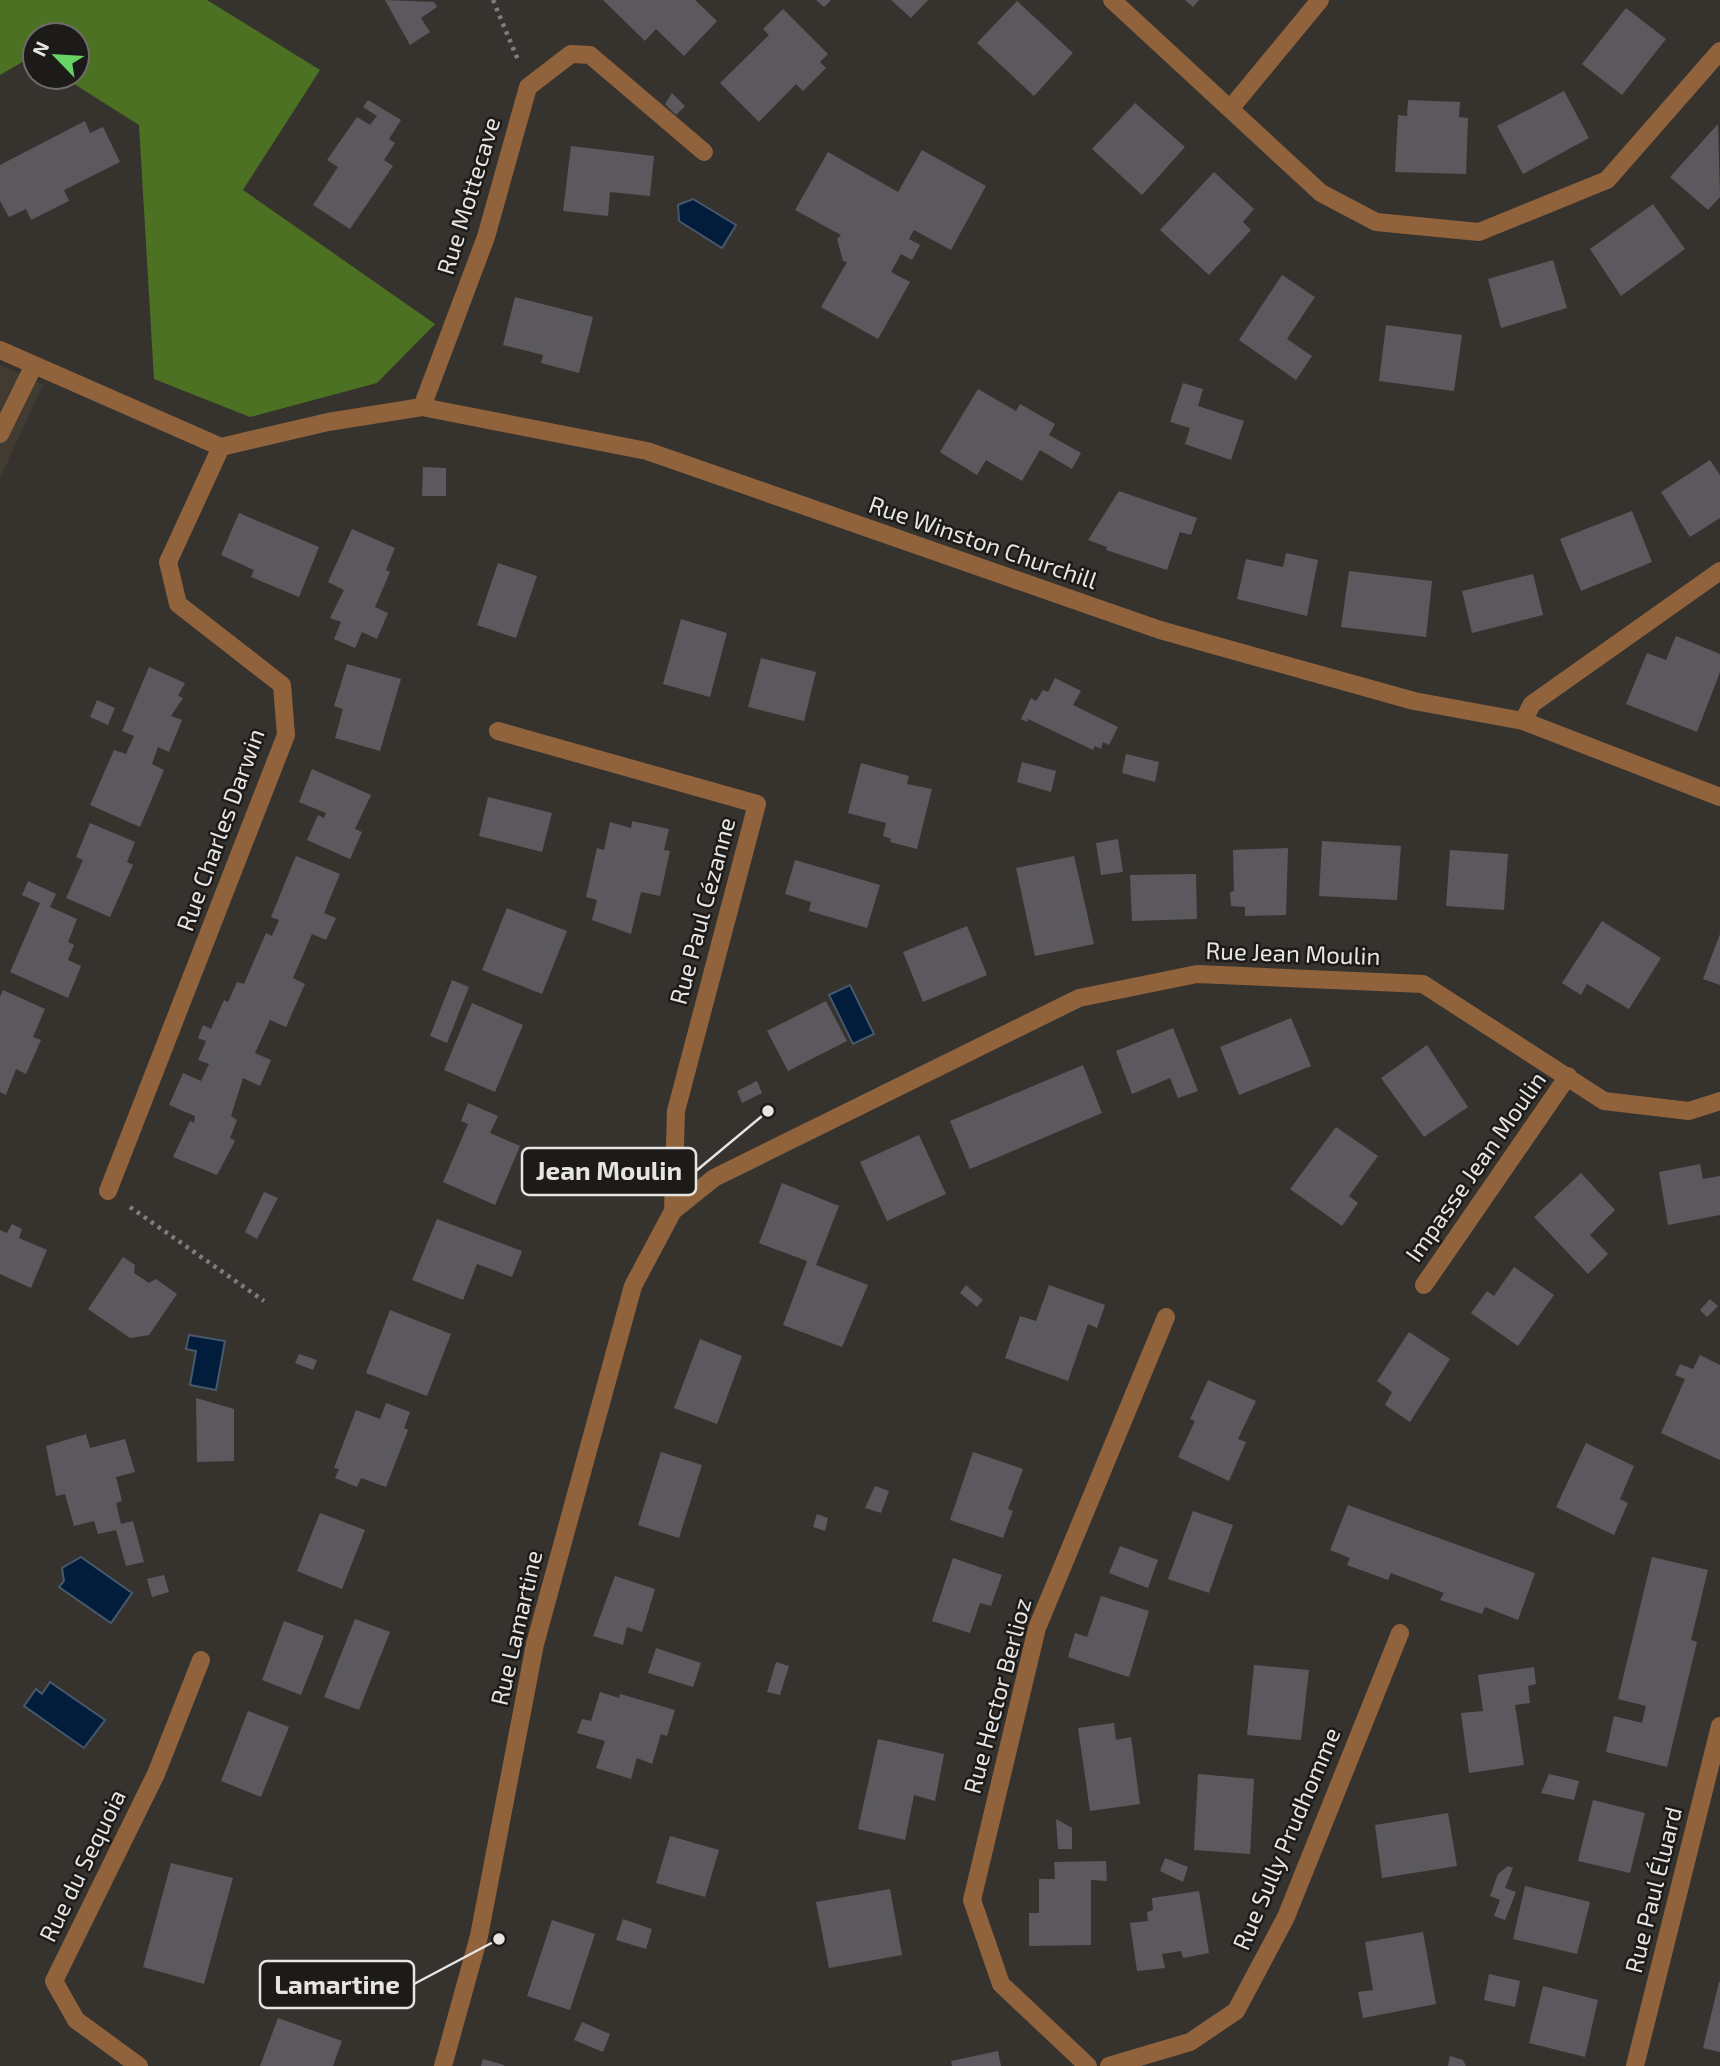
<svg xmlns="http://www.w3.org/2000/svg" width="1720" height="2066" viewBox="0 0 1720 2066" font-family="'Exo 2',sans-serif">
	<rect width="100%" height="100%" fill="#36332f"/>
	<path fill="#413b31" d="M0,365L43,385L0,478Z"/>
	<path fill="#4c7123" d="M0,0H207L320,70L243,190L435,324L377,383L250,417L154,379L139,125L63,77H77V35H35V59L31,57L0,75Z"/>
	<path fill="#021c3b" stroke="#47586d" stroke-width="2" d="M693,199L736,225L722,248L679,221L678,205Z
		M850,985L874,1034L853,1044L829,995Z
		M189,1335L225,1341L216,1390L190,1385L196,1351L186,1349Z
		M81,1557L132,1593L111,1623L59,1587L64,1581L62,1568Z
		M50,1682L105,1720L84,1748L24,1706L36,1689L42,1694Z"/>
	<path fill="#5b595e" d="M385,0L434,2L437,7L421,18L430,32L410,45Z
		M603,0H695L717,21L684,56L656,29L645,41Z
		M816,0H831L824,7Z
		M891,0H928L911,18Z
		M1185,0H1199L1193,7Z
		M1017,1L1073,53L1034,96L977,43Z
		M1626,8L1666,39L1622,95L1582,64Z
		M783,9L828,54L820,62L826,68L803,91L796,84L759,122L720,83L769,35L763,29Z
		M1564,91L1589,138L1523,174L1497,126Z
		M672,93L685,106L676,115L665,104Z
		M368,100L401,120L389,139L395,143L384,160L393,166L350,229L313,205L338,167L327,160L357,117L370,125L377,116L363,107Z
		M1408,100L1460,102L1459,117L1468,118L1466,174L1395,172L1398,115L1407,116Z
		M1135,103L1185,147L1142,195L1092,149Z
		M85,121L90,133L103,127L120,162L64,190L69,201L31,220L26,209L9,217L0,201V165Z
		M1718,124L1720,197L1708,210L1670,177Z
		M571,146L654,156L650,196L610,192L608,216L563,211Z
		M922,150L986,186L951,250L914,230L909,239L920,245L912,260L901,254L891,272L910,282L878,339L821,307L847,262L843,261L837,239L841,235L795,210L828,152L898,192Z
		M1214,172L1254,209L1243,222L1251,230L1209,275L1160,230Z
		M1653,204L1685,249L1621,296L1590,249Z
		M1553,260L1567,308L1501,328L1488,279Z
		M1282,275L1315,297L1287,339L1312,356L1296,380L1239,340Z
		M515,297L593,317L579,373L541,363L543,355L503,345Z
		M1386,325L1462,335L1454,391L1379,381Z
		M1183,383L1203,389L1198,406L1244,421L1231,460L1185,444L1190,428L1170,422Z
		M978,389L1016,411L1020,404L1055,424L1049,435L1081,453L1072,469L1040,450L1022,481L986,460L977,475L940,452Z
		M1710,460L1720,475V518L1690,537L1661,492Z
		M423,467L446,468V496H422Z
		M1119,491L1197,518L1191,535L1180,532L1167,570L1106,550L1107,547L1088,540Z
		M1632,511L1652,562L1581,591L1560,539Z
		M239,513L319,547L299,597L251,577L254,570L221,555Z
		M352,529L395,548L386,570L390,572L375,607L388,613L377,639L362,632L355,648L334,639L341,622L330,618L344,590L328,582Z
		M1286,553L1318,560L1307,616L1237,599L1246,559L1283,567Z
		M498,563L537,576L516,638L477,625Z
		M1349,571L1432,581L1426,637L1341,627Z
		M1533,574L1543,615L1472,633L1462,591Z
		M681,619L727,633L710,697L663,684Z
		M1676,636L1720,654V672L1697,732L1626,704L1647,653L1666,660Z
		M761,658L816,672L804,721L748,707Z
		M347,664L401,679L380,751L335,738L343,709L334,706Z
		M149,667L185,683L178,696L183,698L171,716L182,720L169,752L158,747L152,764L164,770L140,827L90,805L114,750L126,754L134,736L122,731Z
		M1055,678L1081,691L1073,705L1118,727L1109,745L1103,742L1101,749L1095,746L1093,750L1028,719L1027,722L1021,719L1031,698L1036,701L1043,690L1048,692Z
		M97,700L115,708L108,725L90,717Z
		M1126,754L1159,762L1155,782L1122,773Z
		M1022,762L1056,771L1051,792L1017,782Z
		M861,763L909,776L907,784L932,789L917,849L890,842L891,839L883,836L886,823L848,813Z
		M312,769L371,795L355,829L362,832L350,859L307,840L318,815L324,818L326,813L299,802Z
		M488,797L552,813L542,852L479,836Z
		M632,821L669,829L664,850L670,851L660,896L641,892L631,934L592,920L597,900L586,897L597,848L604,850L610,822L631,828Z
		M90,823L135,842L127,862L133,865L110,917L66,898L83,860L76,857Z
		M1118,839L1123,872L1101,875L1096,843Z
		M1322,841L1401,846L1397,900L1319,896Z
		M1288,848L1286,915L1245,916V907L1231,906L1230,892L1234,891L1233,850Z
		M1450,850L1508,854L1504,910L1446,906Z
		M296,856L340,874L324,913L336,918L326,940L312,934L293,978L305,984L286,1027L270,1020L255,1053L271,1060L260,1086L243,1078L231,1116L237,1120L230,1138L235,1141L217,1175L173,1157L190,1121L194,1123L195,1116L169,1105L183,1073L201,1081L209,1064L198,1060L206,1041L198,1038L203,1025L211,1029L224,1000L228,1002L237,982L244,984L266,933L272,936L279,920L271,917Z
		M1074,856L1094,944L1035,956L1016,868Z
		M795,860L880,885L867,928L809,911L811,902L785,894Z
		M1196,874L1197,919L1132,921L1130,875Z
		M28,881L56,894L50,907L77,919L68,942L74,945L68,960L81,966L68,998L10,972L40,903L22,895Z
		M507,908L567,931L542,994L482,970Z
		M1602,921L1661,958L1629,1009L1587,984L1581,995L1562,983Z
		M967,926L987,975L923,1002L903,952Z
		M1720,934V985L1703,979Z
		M452,980L469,987L447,1043L430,1036Z
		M3,990L45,1009L33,1037L41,1040L26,1074L16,1069L6,1095L0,1092V997Z
		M826,1001L847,1041L788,1071L767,1031Z
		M472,1003L523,1025L495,1092L444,1070Z
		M1291,1018L1311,1066L1239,1095L1220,1047Z
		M1173,1028L1198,1091L1178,1098L1170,1078L1132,1094L1116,1051Z
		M1427,1045L1468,1107L1424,1137L1381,1078Z
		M1083,1065L1102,1113L970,1169L950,1121Z
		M757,1081L762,1093L742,1103L737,1091Z
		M468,1103L498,1116L490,1133L520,1146L495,1205L443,1182L468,1124L461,1121Z
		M1336,1127L1378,1156L1349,1196L1358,1203L1342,1226L1290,1189Z
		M919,1135L946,1194L887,1221L860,1162Z
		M1700,1164L1703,1179L1720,1176V1215L1668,1225L1659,1172Z
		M1581,1173L1615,1210L1590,1235L1608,1254L1588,1274L1534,1217Z
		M782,1183L839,1206L816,1265L868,1285L842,1347L783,1325L807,1261L759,1243Z
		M264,1192L278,1198L257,1239L245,1232Z
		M437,1219L522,1251L512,1277L477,1264L463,1300L412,1280Z
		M12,1224L22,1229L19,1238L47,1250L31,1288L0,1274V1230L7,1233Z
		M123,1257L135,1265L134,1273L149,1283L156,1279L177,1294L149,1335L130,1338L88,1309Z
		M1514,1267L1554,1295L1518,1346L1471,1313L1487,1291L1494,1296Z
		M966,1285L983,1300L977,1307L960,1293Z
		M1049,1285L1105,1305L1097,1328L1088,1324L1068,1381L1005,1358L1020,1316L1036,1321Z
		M1710,1299L1718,1306L1707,1317L1700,1310Z
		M390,1310L451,1334L427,1396L366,1373Z
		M1409,1332L1450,1359L1410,1422L1385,1405L1392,1392L1377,1381Z
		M700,1339L742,1356L717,1424L674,1408Z
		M299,1354L317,1360L313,1370L295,1363Z
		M1700,1355L1720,1365V1460L1661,1433L1685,1379L1675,1375L1680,1364L1693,1369Z
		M1208,1380L1256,1401L1238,1439L1246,1442L1229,1481L1178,1457L1195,1421L1190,1419Z
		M196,1398L234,1409V1461L197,1462Z
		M386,1403L410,1412L404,1428L408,1430L386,1487L361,1478L357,1487L335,1478L339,1469L334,1468L356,1410L380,1419Z
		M86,1434L90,1448L125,1439L135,1472L116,1477L122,1501L116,1503L121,1524L133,1521L144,1562L126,1566L116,1530L98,1534L94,1521L74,1526L65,1494L56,1496L46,1446Z
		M1586,1443L1634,1466L1620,1499L1628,1503L1614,1535L1556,1507Z
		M661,1452L702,1465L679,1538L638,1525Z
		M973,1452L1023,1469L1008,1509L1013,1511L1003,1538L950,1520Z
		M875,1486L889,1491L881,1513L865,1508Z
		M1348,1505L1535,1573L1518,1620L1485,1607L1482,1614L1440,1600L1444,1593L1391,1573L1388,1580L1347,1565L1350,1558L1330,1550Z
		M1193,1511L1233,1525L1209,1593L1168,1579Z
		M320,1513L365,1530L342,1589L297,1571Z
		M817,1514L828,1518L825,1531L813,1527Z
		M1120,1546L1158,1560L1148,1588L1109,1573Z
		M1652,1557L1708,1570L1691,1640L1697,1642L1667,1767L1606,1752L1614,1716L1642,1723L1646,1706L1618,1699Z
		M953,1558L1002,1575L991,1606L980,1603L970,1633L932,1621Z
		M164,1575L169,1592L152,1597L147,1579Z
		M615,1576L655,1589L642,1632L627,1627L623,1645L593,1636Z
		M1101,1596L1149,1611L1129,1677L1068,1657L1075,1633L1087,1637Z
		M355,1619L390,1632L359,1710L324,1697Z
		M284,1621L324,1636L301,1695L262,1680Z
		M656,1648L701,1663L693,1687L648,1673Z
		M776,1662L789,1666L780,1695L767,1692Z
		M1254,1665L1309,1670L1301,1740L1247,1735Z
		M1534,1667L1536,1684L1528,1686L1530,1703L1515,1705L1524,1765L1469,1773L1461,1713L1483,1711L1478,1675Z
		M600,1692L619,1698L620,1694L675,1710L667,1736L661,1734L652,1764L637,1758L631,1779L596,1768L605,1741L577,1733L582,1719L591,1721Z
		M248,1711L289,1727L261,1797L221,1781Z
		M1114,1723L1116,1740L1131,1737L1140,1804L1090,1811L1078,1728Z
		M878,1739L944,1754L935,1801L914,1795L905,1840L858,1829Z
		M1198,1774L1254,1779L1250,1854L1194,1850Z
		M1549,1774L1579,1781L1574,1800L1541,1793Z
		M1593,1800L1645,1813L1630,1873L1578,1861Z
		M1448,1813L1457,1866L1382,1878L1375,1825Z
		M1056,1819L1072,1828V1849H1058Z
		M670,1836L719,1850L705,1897L656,1883Z
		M1165,1858L1188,1867L1183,1882L1160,1871Z
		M1106,1861L1107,1881L1091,1880V1945L1029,1946V1913H1039V1879H1055L1054,1862Z
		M171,1863L233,1878L204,1984L143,1967Z
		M1508,1866L1513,1868L1505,1888L1516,1892L1505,1920L1494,1916L1500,1900L1490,1896L1498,1874Z
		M1525,1886L1590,1902L1577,1954L1513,1939Z
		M890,1889L902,1955L829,1968L816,1902Z
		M1199,1891L1209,1953L1183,1958L1181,1951L1162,1954L1165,1968L1137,1971L1130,1923L1148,1921L1147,1912L1153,1910L1152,1898Z
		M623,1919L652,1929L646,1949L616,1940Z
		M552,1920L595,1934L570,2010L527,1996Z
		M1423,1932L1436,2004L1363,2018L1358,1992L1373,1990L1365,1942Z
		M1489,1974L1520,1981L1515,2007L1484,2000Z
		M1719,1982H1720V2052L1703,2048Z
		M1543,1986L1598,2000L1585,2057L1529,2043Z
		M278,2018L342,2041L333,2066H260Z
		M582,2022L610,2034L603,2052L574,2040Z
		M998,2051L1001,2066H952L951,2061Z
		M1450,2056L1463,2060L1466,2066H1448Z
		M483,2059L504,2065V2066H481Z"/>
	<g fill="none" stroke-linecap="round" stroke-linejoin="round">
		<path stroke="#807e7b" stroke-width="4.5" stroke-dasharray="3.5 5" stroke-linecap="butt" d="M493,0L518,60
			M130,1207L264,1301"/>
		<path stroke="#90633d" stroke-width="18" d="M1112,0L1321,193L1376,222L1479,232L1607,180L1720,51
			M1230,109L1320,0
			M0,350L221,447
			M422,407L486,237L528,87L571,54L590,55L704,152
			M0,434L34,365
			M221,447L328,422L422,407L647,451L1160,630L1414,701L1523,721L1720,797
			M1523,721L1532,704L1720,571
			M498,731L757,804L676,1111L673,1211
			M108,1191L286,735L282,685L178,604L168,562L221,447
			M1424,1285L1568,1076
			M139,2066L76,2020L54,1981L156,1774L201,1660
			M443,2066L479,1936L535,1644L633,1286L673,1211L714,1178L1079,998L1197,974L1423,984L1604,1101L1689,1111L1720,1101
			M1088,2066L1001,1984L972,1900L1037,1628L1166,1317
			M1109,2066L1190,2042L1236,2011L1286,1917L1400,1633
			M1635,2066L1720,1726"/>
	</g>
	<g text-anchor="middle" stroke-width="5" stroke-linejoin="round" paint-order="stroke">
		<g font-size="24" fill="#e7e5e3" stroke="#1c1b19">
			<text transform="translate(469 196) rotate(-73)" y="8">Rue Mottecave</text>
			<text transform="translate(983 543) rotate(19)" y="8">Rue Winston Churchill</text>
			<text transform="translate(221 830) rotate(-70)" y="8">Rue Charles Darwin</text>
			<text transform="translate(703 911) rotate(-75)" y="8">Rue Paul Cézanne</text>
			<text transform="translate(1293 954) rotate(2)" y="8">Rue Jean Moulin</text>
			<text transform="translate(1476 1167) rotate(-55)" y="8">Impasse Jean Moulin</text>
			<text transform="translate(517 1628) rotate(-77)" y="8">Rue Lamartine</text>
			<text transform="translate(998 1696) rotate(-75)" y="8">Rue Hector Berlioz</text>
			<text transform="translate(1287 1839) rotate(-67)" y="8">Rue Sully Prudhomme</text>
			<text transform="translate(83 1866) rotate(-64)" y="8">Rue du Sequoia</text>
			<text transform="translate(1654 1890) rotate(-76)" y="8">Rue Paul Éluard</text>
		</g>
	</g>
	<path fill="none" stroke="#e7e5e3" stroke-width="2.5" d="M768 1111L696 1171M499 1939L414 1984"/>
	<g fill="#e7e5e3" stroke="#1c1b19" stroke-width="2.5">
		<circle cx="768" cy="1111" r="7"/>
		<circle cx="499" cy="1939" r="7"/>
	</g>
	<g fill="#1c1b19" stroke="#e7e5e3" stroke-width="2.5">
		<rect x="522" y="1148" width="174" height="47" rx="7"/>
		<rect x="260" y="1961" width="154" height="47" rx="7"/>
	</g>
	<g font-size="26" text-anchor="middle" font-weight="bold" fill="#e7e5e3">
		<text x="609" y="1180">Jean Moulin</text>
		<text x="337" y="1994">Lamartine</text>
	</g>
	<g transform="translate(56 56) rotate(295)"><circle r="33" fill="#1c1b19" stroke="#6d6c6a" stroke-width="2"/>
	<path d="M0-5L12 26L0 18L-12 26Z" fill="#67d466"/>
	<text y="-10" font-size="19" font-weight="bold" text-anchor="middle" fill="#e7e5e3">N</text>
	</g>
</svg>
